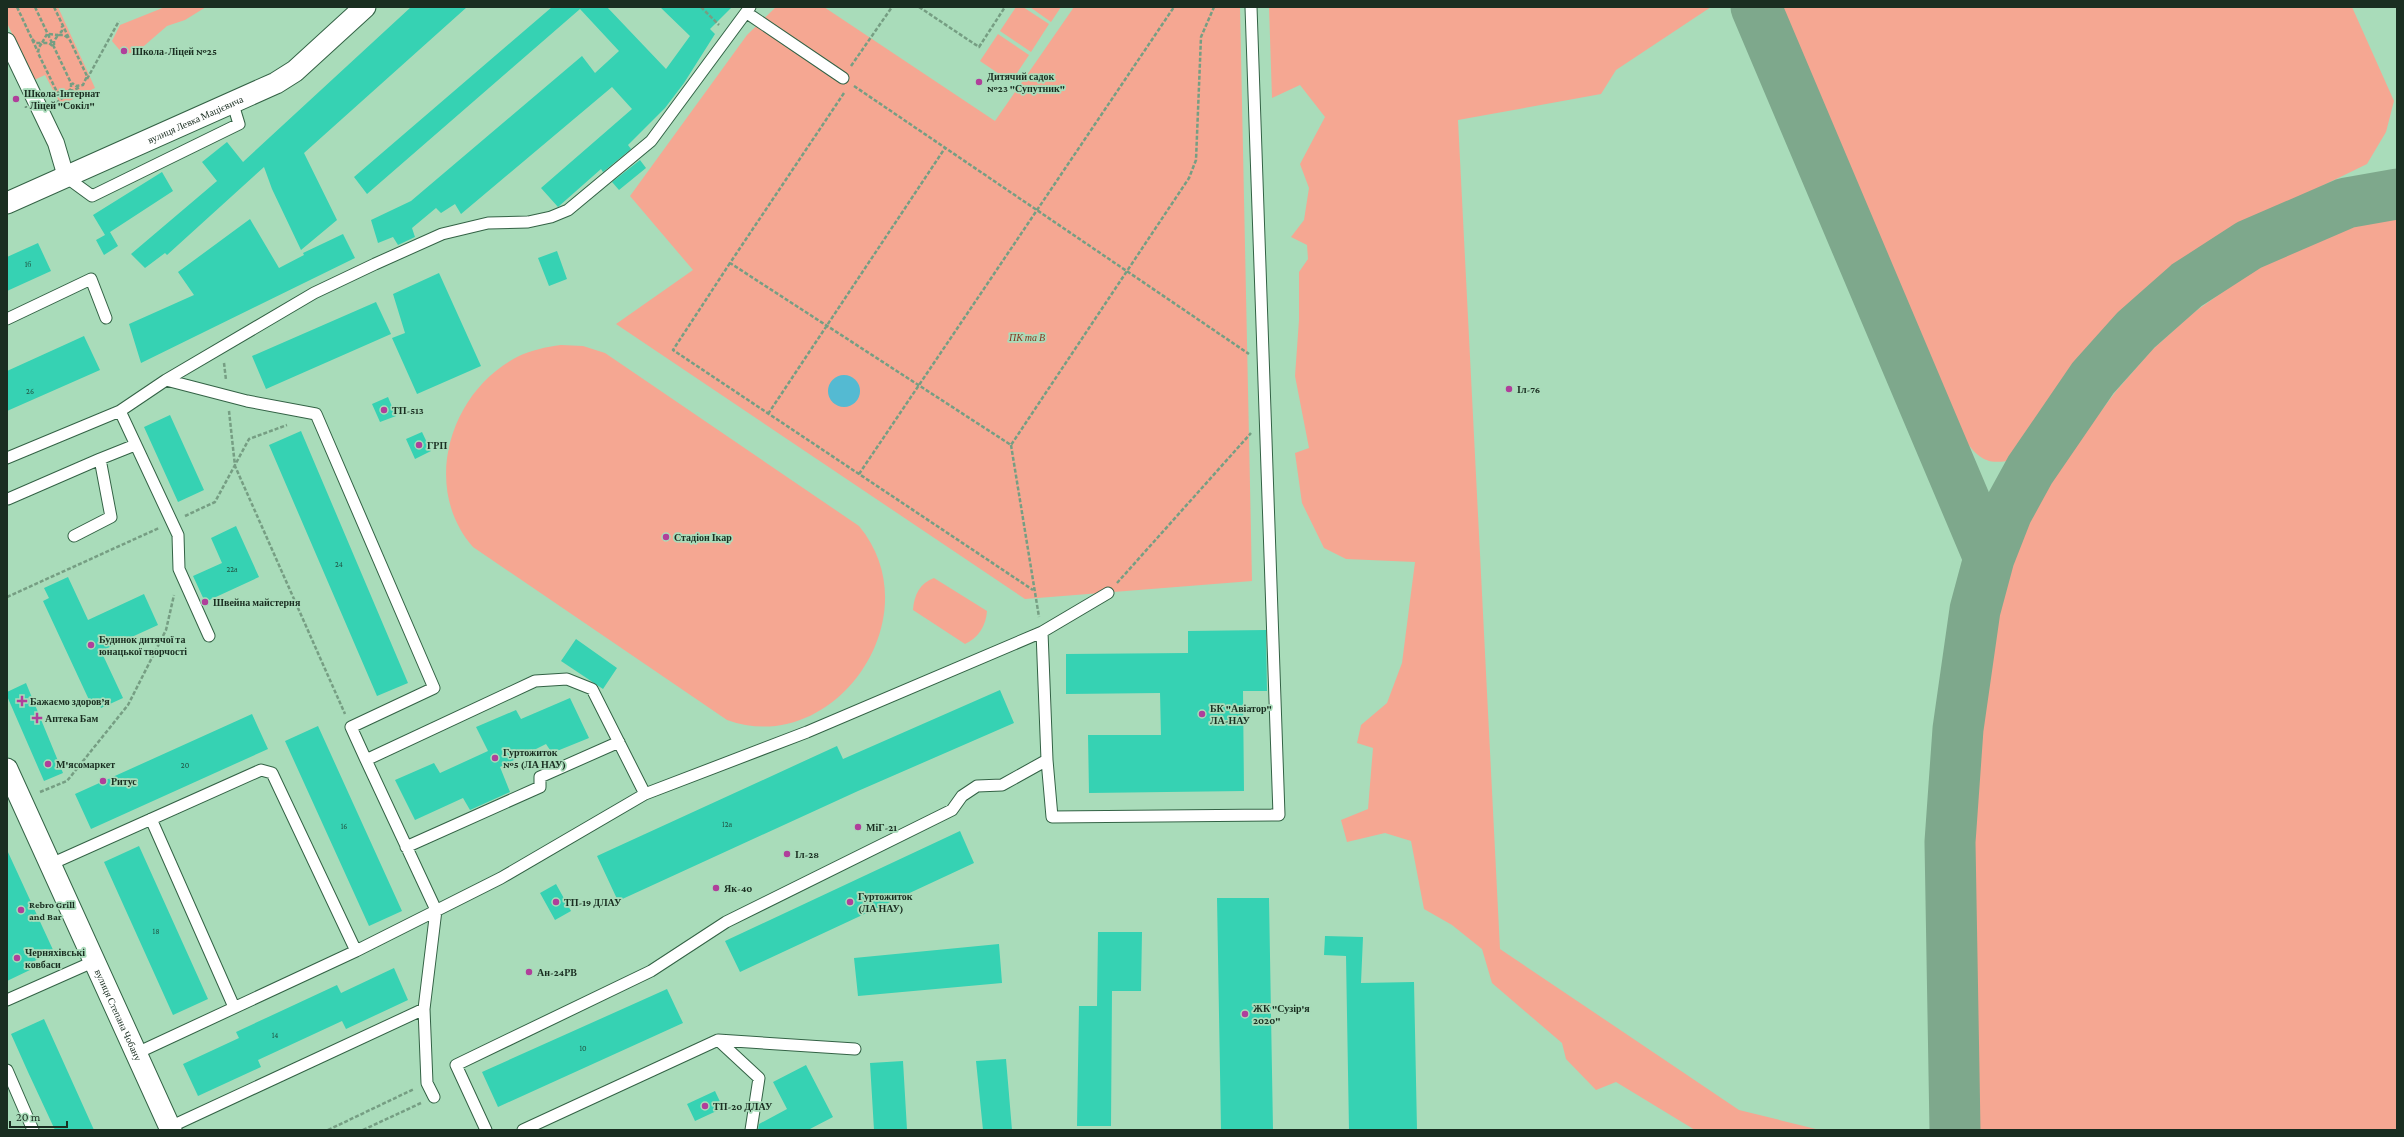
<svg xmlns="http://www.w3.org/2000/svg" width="2404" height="1137" viewBox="0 0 2404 1137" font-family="'Crimson Pro',serif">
	<rect width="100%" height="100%" fill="#a9dcba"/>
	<path fill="#f5a792" d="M7,7H58L95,88L61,105L45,75L34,80L7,23Z
		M165,7H206L185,20L167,26L137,52L123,54L112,41L120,25Z
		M776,7H824L995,121L1074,7H1240L1252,581L1025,599L616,324L693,270L630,196L747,35Z
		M1016,7H1023L1049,24L1031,52L1000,31Z
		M1030,7H1061L1051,22Z
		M1269,7H1711L1616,70L1601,94L1458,120L1500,949L1739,1110L1820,1130H1695L1616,1082L1596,1090L1566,1059L1562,1043L1492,983L1482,949L1452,925L1424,909L1411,841L1385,833L1347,842L1341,820L1368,809L1373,748L1357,743L1361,725L1387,703L1402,663L1415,562L1346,559L1324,548L1302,503L1295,453L1309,448L1295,376L1299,320V272L1308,259L1307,245L1291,237L1304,220L1309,188L1300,164L1325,117L1300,85L1272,98Z
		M1781,7H2352L2394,101L2386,132L2367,164L2236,228L2176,269L2123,318L2081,366L2015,459C1986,467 1978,458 1961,435Z
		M998,34L1029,55L1011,82L980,61Z
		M2397,213V1130H1975L1970,844L1976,731L1994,619L2025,530L2049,481L2116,391L2152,350L2193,313L2255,269L2317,234L2365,216Z
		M561,345L583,346L605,353L859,526C934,616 834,759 727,720L473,547C421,488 449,392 517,357C531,350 546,347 561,345Z
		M934,578L987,611C986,626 978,638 965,644L913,610C914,595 920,583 934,578Z"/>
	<path fill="#54bad2" d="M828 391a16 16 0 1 1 32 0a16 16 0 1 1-32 0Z"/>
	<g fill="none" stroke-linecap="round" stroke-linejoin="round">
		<path stroke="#7ea88c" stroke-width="51" d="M1756,7L1989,558
			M1955,1130L1950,842L1958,729L1975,610L1989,558L2007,512L2030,470L2093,378L2136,330L2187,285L2249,245L2346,203L2397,194"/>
	</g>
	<path fill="#36d2b3" d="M411,7H467L304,153L337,220L301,250L272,189L264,167L167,255L165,253L145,268L131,254L217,181L202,162L227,142L243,162Z
		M552,7H607L666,69L690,36L660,7H732L710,29L715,34L684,83L665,108L628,145L631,149L603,172L601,169L558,207L541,188L632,109L612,87L461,214L455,204L441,213L436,208L412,228L415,237L398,245L393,237L378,243L371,220L411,201L582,56L595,73L619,51L580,9L367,194L354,177Z
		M640,160L646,168L619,190L612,182Z
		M162,172L173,191L107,234L110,232L118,246L104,255L96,240L105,235L93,215Z
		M250,219L279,268L304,255L303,253L343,234L355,258L141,363L129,324L194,295L178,272Z
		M38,243L51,271L7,291V257Z
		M557,251L567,279L549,286L538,258Z
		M439,273L481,366L417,394L392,338L405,333L393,294Z
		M376,302L391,334L266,389L252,356Z
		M84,336L100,370L7,411V371Z
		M388,397L396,416L380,422L372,404Z
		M170,415L204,490L178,502L144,427Z
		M301,431L408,683L377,696L269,445Z
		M422,432L431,451L415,459L406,439Z
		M236,526L259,577L205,602L193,576L222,563L211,538Z
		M68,577L88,620L144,594L158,625L101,651L123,698L101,708L97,699L90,702L43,601L49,598L44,588Z
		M1266,630L1267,691H1243L1244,791L1089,793L1088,735H1161L1160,693L1066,694V654L1188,653V631Z
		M576,639L617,668L603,689L561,661Z
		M26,683L63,773L44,781L7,696V692Z
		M1000,690L1014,723L858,791L618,901L597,856L837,746L843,759Z
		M570,698L589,738L552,753L546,744L500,767L510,792L470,810L463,798L415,820L395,780L434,763L440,773L488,751L476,727L516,710L521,719Z
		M252,714L268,749L91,829L75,794Z
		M318,726L402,911L369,926L285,741Z
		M960,831L974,863L740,972L725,941Z
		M139,846L208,999L173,1015L104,862Z
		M7,850L54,952L30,963L32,969L7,981Z
		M556,884L571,911L555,920L540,893Z
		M1217,898H1269L1273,1130H1221Z
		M1098,932H1142L1141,991H1112L1111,1126H1077L1079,1006H1097Z
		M1325,936L1363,937L1361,983L1414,982L1417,1130H1349L1346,956L1324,955Z
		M999,944L1002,983L858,996L854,958Z
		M394,968L408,1000L346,1029L342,1021L258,1060L261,1067L198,1096L183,1064L239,1038L236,1032L337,985L341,993Z
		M667,989L683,1023L498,1107L482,1072Z
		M44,1019L94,1130H55L28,1072L11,1034Z
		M1006,1059L1012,1130H983L976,1061Z
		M903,1061L907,1130H874L870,1063Z
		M806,1065L833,1117L808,1130H758L759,1124L787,1109L773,1082Z
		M715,1091L723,1108L695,1121L687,1104Z"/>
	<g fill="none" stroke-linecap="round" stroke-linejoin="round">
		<defs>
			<path id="service" d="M747,13L843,78
				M66,177L92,196L239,124L232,101
				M7,319L91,279L106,318
				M166,380L247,401L316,414L434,688L351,727L366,760
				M120,411L178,535L179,569L209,636
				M7,458L120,411L166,380L314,293L375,264L442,234L488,223L528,222L551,217L568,210L651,141L750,7
				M8,499L100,459
				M74,536L111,517L100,459L135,445
				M1108,593L1042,632L1047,760L1052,817L1279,815L1251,7
				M151,819L234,1007
				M406,847L540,787V777L619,742
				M51,864L261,770L272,773L356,951
				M7,1000L95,961
				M718,1040L855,1049
				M137,1053L356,951L501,878L645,794L807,732L1042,632
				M7,1070L33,1130
				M434,1097L427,1083L424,1009L436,910L366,760L535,681L567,679L592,689L645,794
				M170,1127L424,1009
				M486,1130L456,1065L651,971L726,922L952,810L962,796L977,786L1002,785L1047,760
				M523,1130L718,1040L759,1078L751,1130"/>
			<path id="pedestrian" d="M7,41L56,143L66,177"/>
			<g id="minor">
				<path id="s1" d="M7,203L276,83L295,71L365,7"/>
				<path id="s2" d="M7,769L171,1130"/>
			</g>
		</defs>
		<use href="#service" stroke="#336245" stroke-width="13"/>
		<use href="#pedestrian" stroke="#336245" stroke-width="18"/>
		<use href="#minor" stroke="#336245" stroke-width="23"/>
		<path stroke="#769e83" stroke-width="2.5" stroke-dasharray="4 2" stroke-linecap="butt" d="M17,7L38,52
			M35,7L71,83V89L65,94L57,92L38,53L39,47L42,43H49L55,48
			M54,7L87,76L83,85L76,86L72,83
			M701,7L719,25
			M919,7L979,47L1005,7
			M49,34L58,35L62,31V26
			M32,39L36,43H42L47,34
			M54,45V41L58,35H64L68,38
			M851,66L892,7
			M87,79L119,21
			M854,86L1249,354
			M70,92L80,87
			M844,93L730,263L1011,445L1189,178L1196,160L1201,37L1214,7
			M56,103L66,95
			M730,263L673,350L1033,590
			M224,363L226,380
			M229,411L235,466L345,714
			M768,414L945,148
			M1011,445L1039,617
			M859,474L1174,7
			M185,516L215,502L249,439L287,425
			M1117,583L1251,433
			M7,597L159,528
			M40,792L67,781L128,705L166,630L174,595
			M328,1130L414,1089
			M363,1130L421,1103"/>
		<use href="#service" stroke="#fff" stroke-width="11"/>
		<use href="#pedestrian" stroke="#fff" stroke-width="16"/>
		<use href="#minor" stroke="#fff" stroke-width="21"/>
	</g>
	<g fill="#b03f9b" stroke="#a9dcba" stroke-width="1.5">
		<circle cx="124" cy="51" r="4"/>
		<circle cx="979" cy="82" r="4"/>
		<circle cx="16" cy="99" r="4"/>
		<circle cx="1509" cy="389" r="4"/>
		<circle cx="384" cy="410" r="4"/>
		<circle cx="419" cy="445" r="4"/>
		<circle cx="666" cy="537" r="4"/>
		<circle cx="205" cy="602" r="4"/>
		<circle cx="91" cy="645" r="4"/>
		<path d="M20 695h4v4h4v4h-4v4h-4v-4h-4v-4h4z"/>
		<circle cx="1202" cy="714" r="4"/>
		<path d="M35 712h4v4h4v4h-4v4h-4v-4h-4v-4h4z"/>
		<circle cx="495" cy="758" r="4"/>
		<circle cx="48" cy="764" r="4"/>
		<circle cx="103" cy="781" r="4"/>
		<circle cx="858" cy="827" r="4"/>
		<circle cx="787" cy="854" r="4"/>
		<circle cx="716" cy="888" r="4"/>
		<circle cx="556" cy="902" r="4"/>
		<circle cx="850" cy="902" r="4"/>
		<circle cx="21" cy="910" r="4"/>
		<circle cx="17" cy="958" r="4"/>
		<circle cx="529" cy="972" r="4"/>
		<circle cx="1245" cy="1014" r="4"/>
		<circle cx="705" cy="1106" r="4"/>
	</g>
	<g text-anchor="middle" stroke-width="3.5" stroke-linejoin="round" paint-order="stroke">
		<g font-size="8" fill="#215746">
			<text x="28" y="267">1б</text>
			<text x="30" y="394">26</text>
			<text x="339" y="567">24</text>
			<text x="232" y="572">22а</text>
			<text x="185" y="768">20</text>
			<text x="727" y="827">12а</text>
			<text x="344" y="829">16</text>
			<text x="156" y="934">18</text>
			<text x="275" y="1038">14</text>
			<text x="583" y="1051">10</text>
		</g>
		<g font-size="10" font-weight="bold" fill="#1a2e21" stroke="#a9dcba" text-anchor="start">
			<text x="132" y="55">Школа-Ліцей №25</text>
			<text x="987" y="80">Дитячий садок<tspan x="987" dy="12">№23 "Супутник"</tspan></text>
			<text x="24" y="97">Школа-Інтернат<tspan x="24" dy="12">- Ліцей "Сокіл"</tspan></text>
			<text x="1517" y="393">Іл-76</text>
			<text x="392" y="414">ТП-513</text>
			<text x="427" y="449">ГРП</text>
			<text x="674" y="541">Стадіон Ікар</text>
			<text x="213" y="606">Швейна майстерня</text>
			<text x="99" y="643">Будинок дитячої та<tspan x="99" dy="12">юнацької творчості</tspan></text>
			<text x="30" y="705">Бажаємо здоров’я</text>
			<text x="1210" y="712">БК "Авіатор"<tspan x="1210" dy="12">ЛА-НАУ</tspan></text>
			<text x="45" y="722">Аптека Бам</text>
			<text x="503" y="756">Гуртожиток<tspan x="503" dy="12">№5 (ЛА НАУ)</tspan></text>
			<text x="56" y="768">М'ясомаркет</text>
			<text x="111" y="785">Ритус</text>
			<text x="866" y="831">МіГ-21</text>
			<text x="795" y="858">Іл-28</text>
			<text x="724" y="892">Як-40</text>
			<text x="858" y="900">Гуртожиток<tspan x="858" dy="12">(ЛА НАУ)</tspan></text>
			<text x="564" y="906">ТП-19 ДЛАУ</text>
			<text x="29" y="908">Rebro Grill<tspan x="29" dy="12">and Bar</tspan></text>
			<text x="25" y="956">Черняхівські<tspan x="25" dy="12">ковбаси</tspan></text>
			<text x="537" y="976">Ан-24РВ</text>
			<text x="1253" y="1012">ЖК "Сузір'я<tspan x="1253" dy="12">2020"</tspan></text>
			<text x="713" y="1110">ТП-20 ДЛАУ</text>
		</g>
		<g font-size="10" fill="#1a2e21" stroke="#a9dcba">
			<text dy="4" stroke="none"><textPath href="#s1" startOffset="206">вулиця Левка Мацієвича</textPath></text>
			<text dy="4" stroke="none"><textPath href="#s2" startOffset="270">вулиця Степана Чобану</textPath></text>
		</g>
		<g font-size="10" font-style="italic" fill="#86341e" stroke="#a9dcba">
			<text x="1027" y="341">ПК та В</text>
		</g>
	</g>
	<rect width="2404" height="1137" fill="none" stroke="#1a2e21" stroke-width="16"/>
	<path d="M10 1121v6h57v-6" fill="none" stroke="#1a2e21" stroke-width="2"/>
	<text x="16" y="1121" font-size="12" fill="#1a2e21" stroke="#a9dcba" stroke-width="3" paint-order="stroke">20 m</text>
</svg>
